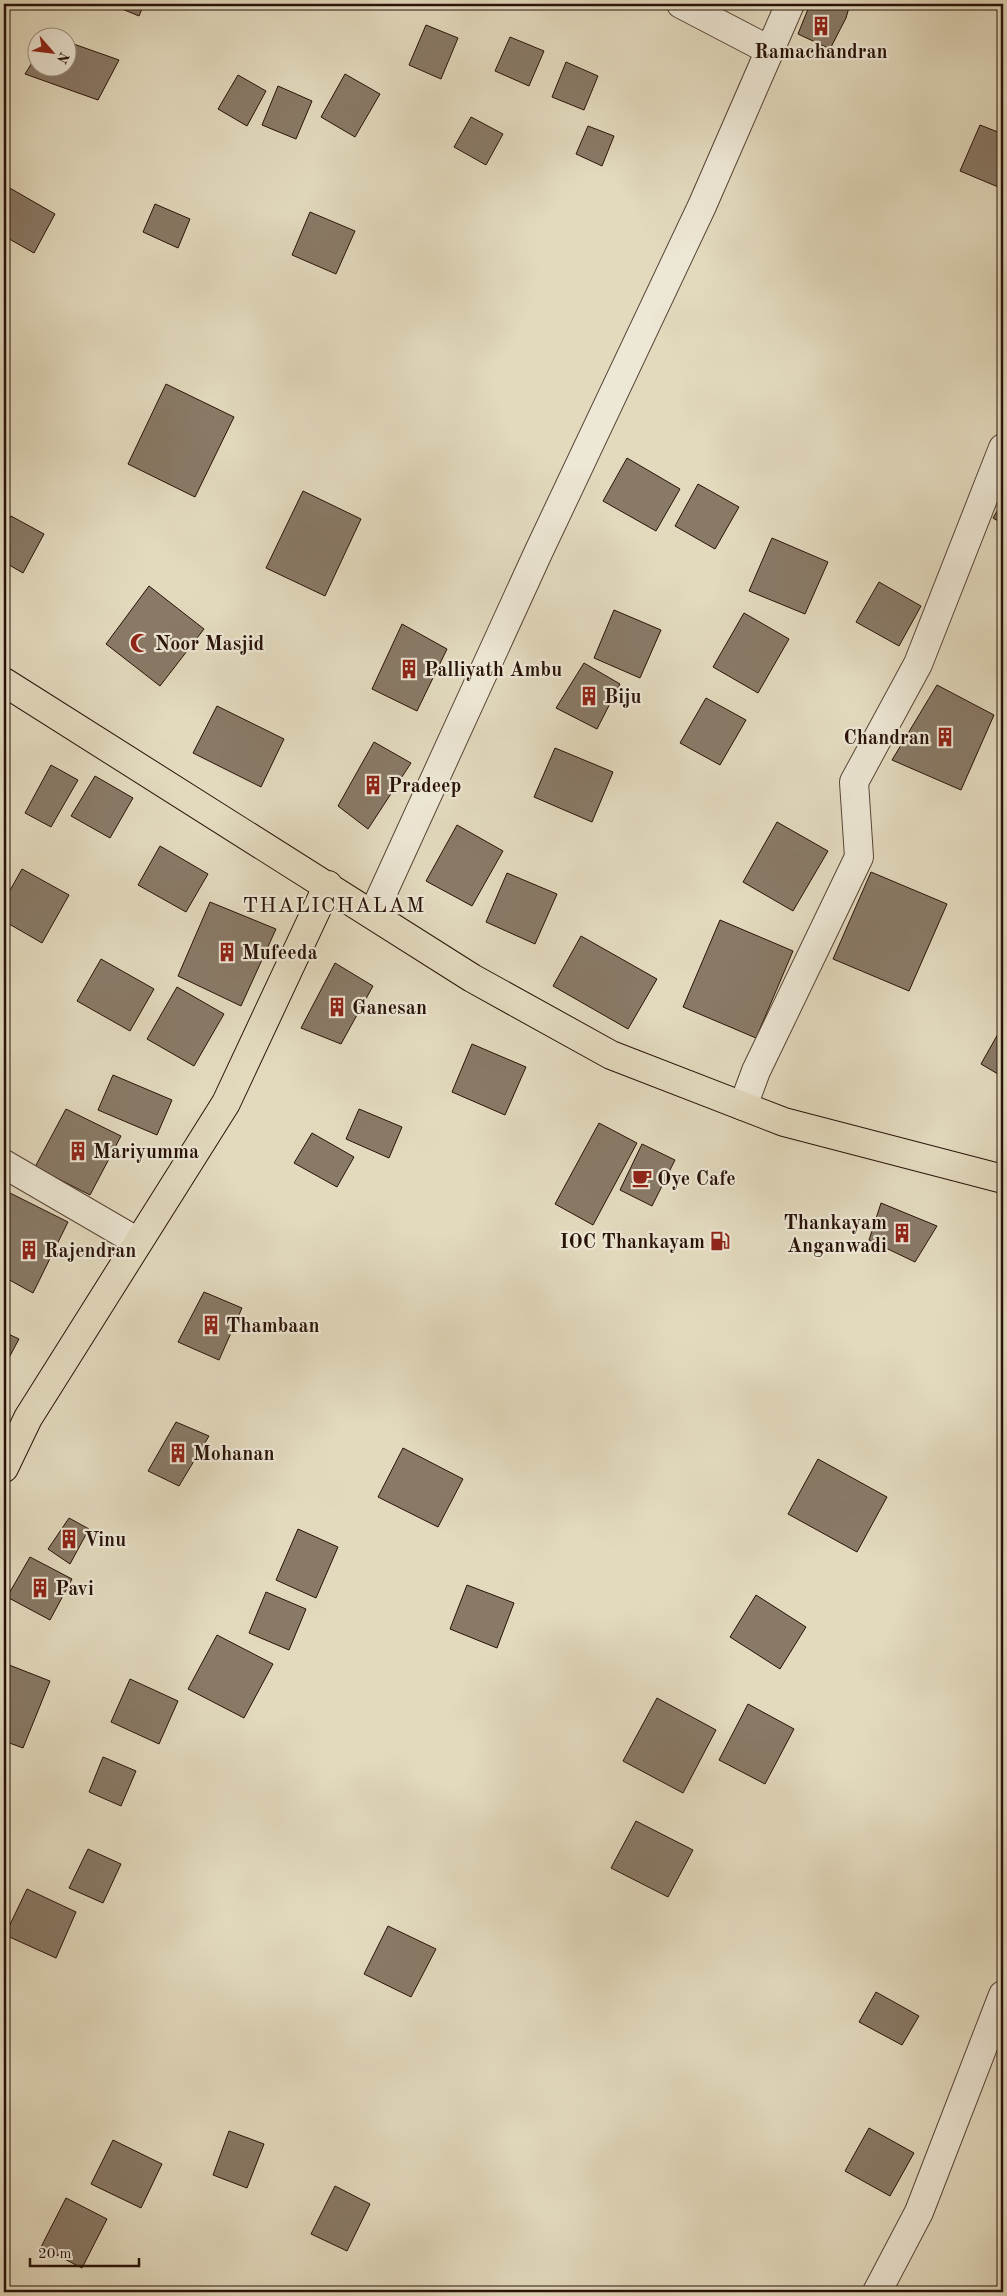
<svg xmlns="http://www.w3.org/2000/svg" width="1007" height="2296" viewBox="0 0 1007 2296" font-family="'Old Standard TT',serif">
	<rect width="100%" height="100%" fill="#e3dabe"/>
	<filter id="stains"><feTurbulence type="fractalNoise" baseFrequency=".004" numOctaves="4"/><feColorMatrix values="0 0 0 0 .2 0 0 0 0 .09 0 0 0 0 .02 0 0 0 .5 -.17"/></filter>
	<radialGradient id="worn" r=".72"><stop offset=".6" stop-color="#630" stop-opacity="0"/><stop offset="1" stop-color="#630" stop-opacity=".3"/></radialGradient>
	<path fill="#897a67" stroke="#281208" d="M110,4H144L139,16Z
		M810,4H850L846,18L830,49L798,34Z
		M426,25L458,38L441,79L409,65Z
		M510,37L544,51L529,86L495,71Z
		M68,42L119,60L98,100L25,74L38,53V68H68Z
		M566,62L598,76L584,110L552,97Z
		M345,74L380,94L355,137L321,117Z
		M238,75L266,91L247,126L218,109Z
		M278,86L312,101L296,139L262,125Z
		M471,117L503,134L486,165L454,147Z
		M980,125L1003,134V189L960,171Z
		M588,126L614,136L602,166L576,154Z
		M8,187L55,214L34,253L4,236V193Z
		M155,204L190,219L178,248L143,232Z
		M310,212L355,231L336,274L292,255Z
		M166,384L234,417L195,497L128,464Z
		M627,458L680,489L656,531L603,501Z
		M698,484L739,507L715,549L675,526Z
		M303,491L361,519L325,596L266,568Z
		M1003,501V524L993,518Z
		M11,516L44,534L23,573L4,562V528Z
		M772,538L828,562L805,614L749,591Z
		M879,582L921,606L899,646L856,622Z
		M149,586L204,629L160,686L106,644Z
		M614,610L661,630L640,678L594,658Z
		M744,613L789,639L758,693L713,667Z
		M402,624L447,649L417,711L372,689Z
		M584,663L620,684L597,729L556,708Z
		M937,685L994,715L961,790L892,760Z
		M706,698L746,720L720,765L680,743Z
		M217,706L284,739L261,787L193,753Z
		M374,742L411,763L368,829L338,806Z
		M555,748L613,772L592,822L534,797Z
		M51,765L78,780L51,827L25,813Z
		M95,776L133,798L110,838L71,816Z
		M777,822L828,851L793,911L743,882Z
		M457,825L503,851L472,906L426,881Z
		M160,846L208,874L186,912L138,885Z
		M22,869L69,895L42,943L4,921V901Z
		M871,872L947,904L909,991L833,959Z
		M507,873L557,894L535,944L486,922Z
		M210,902L276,929L241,1006L178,976Z
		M720,920L793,951L756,1038L683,1007Z
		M581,936L657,979L628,1029L553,986Z
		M101,959L154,989L130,1031L77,1001Z
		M335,963L373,986L341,1044L301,1028Z
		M177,987L224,1014L194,1066L147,1039Z
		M1003,1025V1077L981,1064Z
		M472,1044L526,1067L505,1115L452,1092Z
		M113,1075L172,1100L157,1135L98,1110Z
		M66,1109L121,1136L90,1195L35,1167Z
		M359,1109L402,1127L389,1158L346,1139Z
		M599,1123L637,1143L593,1225L555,1204Z
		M312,1133L354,1157L337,1187L294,1163Z
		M642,1144L675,1160L652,1206L620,1190Z
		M4,1190L68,1222L33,1293L4,1277Z
		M881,1203L937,1226L915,1262L869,1240Z
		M204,1292L242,1308L219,1360L178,1342Z
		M4,1332L19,1339L4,1367Z
		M176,1422L209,1436L179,1486L148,1471Z
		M403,1448L463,1479L438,1527L378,1497Z
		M818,1459L887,1497L857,1552L788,1514Z
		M69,1518L89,1529L70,1564L48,1549Z
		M298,1529L338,1547L316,1598L276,1580Z
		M30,1557L72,1579L50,1620L7,1597Z
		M467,1585L514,1603L497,1648L450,1629Z
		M266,1592L306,1609L289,1650L249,1633Z
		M756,1595L806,1627L780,1669L730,1637Z
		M217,1635L273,1664L244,1718L188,1689Z
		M4,1663L50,1681L23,1748L4,1741Z
		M130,1679L178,1701L159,1744L111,1722Z
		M657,1698L716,1730L683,1793L623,1761Z
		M748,1704L794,1729L765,1784L719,1760Z
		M103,1757L136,1771L121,1806L89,1792Z
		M636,1821L693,1850L668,1897L611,1868Z
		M88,1849L121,1864L103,1903L69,1888Z
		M27,1889L76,1912L56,1958L5,1935Z
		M388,1926L436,1949L411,1997L364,1974Z
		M876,1992L919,2016L902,2045L859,2022Z
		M869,2128L914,2153L890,2196L845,2171Z
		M229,2131L264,2144L247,2188L213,2175Z
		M113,2140L162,2164L141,2208L91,2184Z
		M335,2186L370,2204L347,2251L311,2234Z
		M66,2198L107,2219L82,2268L41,2247Z"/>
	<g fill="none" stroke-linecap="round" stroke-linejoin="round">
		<defs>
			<path id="minor" d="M681,4L769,50
				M373,914L538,553L702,206L790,4
				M743,1106L756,1071L859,857L854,782L918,664L1003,448
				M4,1164L138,1242
				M877,2292L919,2212L1003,1995"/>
			<path id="major" d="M4,682L472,978L611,1055L784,1122L1003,1179
				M4,1468L28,1418L226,1103L328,885"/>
		</defs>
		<use href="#minor" stroke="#574436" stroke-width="30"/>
		<use href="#major" stroke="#281208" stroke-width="30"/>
		<use href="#minor" stroke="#ede7d5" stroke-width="28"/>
		<use href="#major" stroke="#e3dabe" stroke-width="28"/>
	</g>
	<defs>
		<symbol id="building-bare" viewBox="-9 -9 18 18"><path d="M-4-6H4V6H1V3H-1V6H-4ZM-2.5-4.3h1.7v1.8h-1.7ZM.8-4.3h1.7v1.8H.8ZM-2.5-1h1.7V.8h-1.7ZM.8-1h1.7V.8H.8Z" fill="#8f2418" stroke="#ede7d5" stroke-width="2.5" paint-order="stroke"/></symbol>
		<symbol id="mosque-bare" viewBox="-9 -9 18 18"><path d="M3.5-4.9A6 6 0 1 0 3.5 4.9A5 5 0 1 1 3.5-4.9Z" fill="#8f2418" stroke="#ede7d5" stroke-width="2.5" paint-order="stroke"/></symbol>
		<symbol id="cafe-bare" viewBox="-9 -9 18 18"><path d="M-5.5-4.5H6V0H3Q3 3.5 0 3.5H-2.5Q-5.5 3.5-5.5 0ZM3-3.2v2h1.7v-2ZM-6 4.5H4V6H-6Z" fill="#8f2418" stroke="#ede7d5" stroke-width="2.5" paint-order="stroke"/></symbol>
		<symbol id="fuel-bare" viewBox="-9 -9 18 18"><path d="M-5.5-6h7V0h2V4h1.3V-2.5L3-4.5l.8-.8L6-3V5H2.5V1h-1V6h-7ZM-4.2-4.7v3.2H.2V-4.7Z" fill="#8f2418" stroke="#ede7d5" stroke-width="2.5" paint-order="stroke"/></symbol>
	</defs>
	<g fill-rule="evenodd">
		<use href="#building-bare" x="807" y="12" width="28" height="28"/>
		<use href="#mosque-bare" x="126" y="629" width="28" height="28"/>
		<use href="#building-bare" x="395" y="655" width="28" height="28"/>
		<use href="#building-bare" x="575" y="682" width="28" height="28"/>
		<use href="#building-bare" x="931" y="723" width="28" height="28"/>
		<use href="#building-bare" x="359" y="771" width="28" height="28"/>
		<use href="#building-bare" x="213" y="938" width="28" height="28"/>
		<use href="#building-bare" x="323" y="993" width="28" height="28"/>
		<use href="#building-bare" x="64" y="1137" width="28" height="28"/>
		<use href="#cafe-bare" x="628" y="1164" width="28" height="28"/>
		<use href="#building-bare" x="888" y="1219" width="28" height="28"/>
		<use href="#fuel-bare" x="706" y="1227" width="28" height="28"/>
		<use href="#building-bare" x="15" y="1236" width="28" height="28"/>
		<use href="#building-bare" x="197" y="1311" width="28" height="28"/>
		<use href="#building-bare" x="164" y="1439" width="28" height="28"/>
		<use href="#building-bare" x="55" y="1525" width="28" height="28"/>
		<use href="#building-bare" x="26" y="1574" width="28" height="28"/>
	</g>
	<g text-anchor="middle" stroke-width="4.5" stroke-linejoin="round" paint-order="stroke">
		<g font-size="20" font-weight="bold" fill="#281208" stroke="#ede7d5" text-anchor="start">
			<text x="821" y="58" text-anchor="middle">Ramachandran</text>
			<text x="155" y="650">Noor Masjid</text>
			<text x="424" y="676">Palliyath Ambu</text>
			<text x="604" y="703">Biju</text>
			<text x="930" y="744" text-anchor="end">Chandran</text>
			<text x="388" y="792">Pradeep</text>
			<text x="242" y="959">Mufeeda</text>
			<text x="352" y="1014">Ganesan</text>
			<text x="93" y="1158">Mariyumma</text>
			<text x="657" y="1185">Oye Cafe</text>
			<text x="887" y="1229" text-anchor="end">Thankayam<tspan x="887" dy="23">Anganwadi</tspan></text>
			<text x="705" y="1248" text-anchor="end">IOC Thankayam</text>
			<text x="44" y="1257">Rajendran</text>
			<text x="226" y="1332">Thambaan</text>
			<text x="193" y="1460">Mohanan</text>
			<text x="84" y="1546">Vinu</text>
			<text x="55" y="1595">Pavi</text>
		</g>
		<g font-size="22" letter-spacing="1" fill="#281208" stroke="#ede7d5">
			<text x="334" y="912">THALICHALAM</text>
		</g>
	</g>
	<rect width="1007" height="2296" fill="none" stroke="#e3dabe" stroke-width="20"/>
	<rect x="5" y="5" width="997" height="2286" fill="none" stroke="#281208" stroke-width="2.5"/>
	<rect x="10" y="10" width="987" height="2276" fill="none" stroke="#281208"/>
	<g transform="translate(52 52) rotate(118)"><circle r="24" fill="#ede7d5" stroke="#9e9283"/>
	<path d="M0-4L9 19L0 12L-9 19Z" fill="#8f2418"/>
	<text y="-8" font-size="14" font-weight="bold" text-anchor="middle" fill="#281208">N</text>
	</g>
	<path d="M30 2258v8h109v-8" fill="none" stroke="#281208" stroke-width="2.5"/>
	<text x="38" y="2258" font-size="15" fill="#281208" stroke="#ede7d5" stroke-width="4" paint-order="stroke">20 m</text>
	<rect width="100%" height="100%" filter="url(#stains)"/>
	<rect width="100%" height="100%" fill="url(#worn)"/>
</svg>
